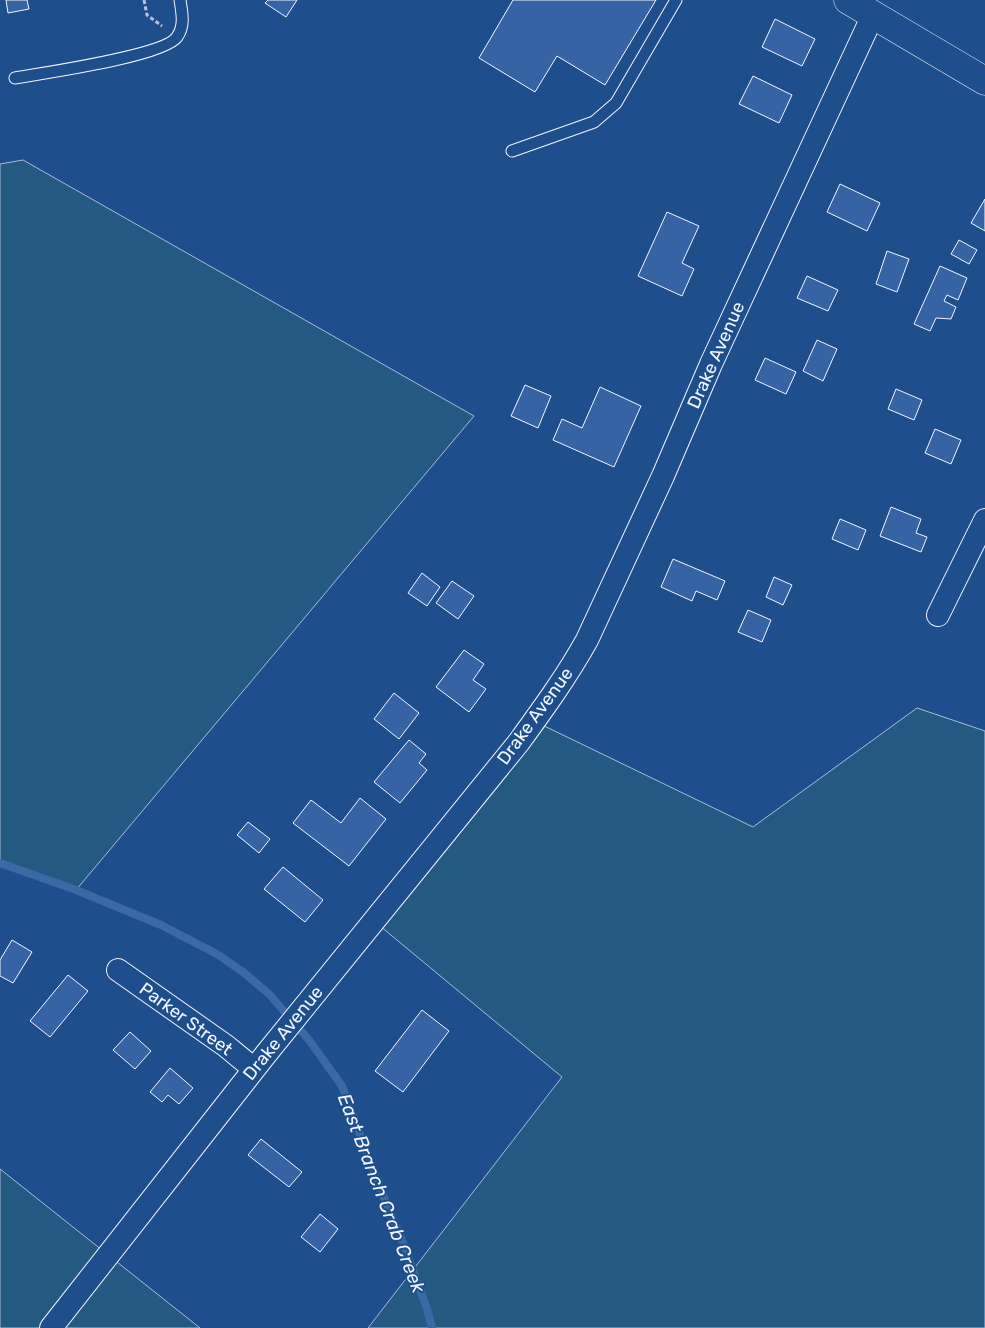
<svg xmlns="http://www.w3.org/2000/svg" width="985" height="1328" viewBox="0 0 985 1328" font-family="Rubik,sans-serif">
	<rect width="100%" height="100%" fill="#1f4e8c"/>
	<path fill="#245a82" stroke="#a8bbd7" d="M23,160L474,416L76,890L0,863V164Z
		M917,708L985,731V1328H368L562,1077L374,921L534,721L753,827Z
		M0,1169L200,1328H0Z"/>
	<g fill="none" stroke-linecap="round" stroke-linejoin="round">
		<path stroke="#3b69a3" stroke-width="8" d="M0,863L76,890L161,925L217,954L243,972L269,994L309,1040L342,1086L379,1186L404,1245L427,1309L432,1328"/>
	</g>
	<path fill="#3563a3" stroke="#f2f6ff" d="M6,0H27L29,9L8,13Z
		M268,0H297L286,17L265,3Z
		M513,0H656L605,85L557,56L535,92L479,58Z
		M775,19L815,39L802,66L762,47Z
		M753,76L792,95L779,123L739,104Z
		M840,184L880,203L867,231L827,212Z
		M985,199V231L971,223Z
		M667,212L699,226L682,263L694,269L682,296L638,276Z
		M959,240L977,250L969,264L951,254Z
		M887,251L909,259L897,292L876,284Z
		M940,266L967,278L958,300L947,295L944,301L956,307L951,319L936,318L930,331L914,324Z
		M807,276L838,290L828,311L797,298Z
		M817,340L837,349L823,381L803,371Z
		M765,358L796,372L786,394L755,380Z
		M525,385L551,396L538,428L511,416Z
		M600,387L641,406L614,467L553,440L562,419L582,428Z
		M896,389L922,400L914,420L888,409Z
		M935,429L961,440L951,464L925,453Z
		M891,507L921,519L916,533L927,537L921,552L880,536Z
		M840,519L866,530L858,550L832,539Z
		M673,559L725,581L717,600L696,591L692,601L661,587Z
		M422,573L440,587L427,606L408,593Z
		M774,577L792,585L783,605L766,597Z
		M452,581L474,596L458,619L436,603Z
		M748,610L771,620L762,642L738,632Z
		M464,650L484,664L473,680L486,689L469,712L436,687Z
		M394,693L419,713L399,739L374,719Z
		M409,740L426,754L419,763L427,770L400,803L374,782Z
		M360,798L386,819L349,866L293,823L311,800L341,823Z
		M248,822L270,839L259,853L237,835Z
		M283,867L323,900L305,922L264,889Z
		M12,940L32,952L13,983L0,976V960Z
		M68,975L88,991L50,1037L30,1021Z
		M422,1010L449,1031L403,1092L375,1071Z
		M130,1032L151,1051L135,1069L113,1050Z
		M170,1068L193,1088L179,1104L168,1095L162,1102L150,1092Z
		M261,1139L302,1172L289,1187L248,1155Z
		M320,1214L338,1229L320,1252L301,1237Z"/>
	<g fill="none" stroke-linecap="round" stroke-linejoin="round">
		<defs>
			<path id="service" d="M15,78C43,73 164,56 177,37C185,26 182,13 180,0
				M512,151L594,122L616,103L676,0"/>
			<path id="minor" d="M938,615L985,520
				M118,970L226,1046L254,1069
				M51,1328L266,1054L519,742C543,709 567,676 587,640L663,476L711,364L873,15"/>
			<path id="tertiary" d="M848,0L985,81"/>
		</defs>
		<use href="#service" stroke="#f2f6ff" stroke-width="13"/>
		<use href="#minor" stroke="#f2f6ff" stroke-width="24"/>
		<use href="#tertiary" stroke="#f2f6ff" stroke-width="29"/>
		<path stroke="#b3c4dc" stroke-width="3" stroke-dasharray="4 2.5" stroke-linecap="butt" d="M144,0L147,15L162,26"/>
		<use href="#service" stroke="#1f4e8c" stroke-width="11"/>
		<use href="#minor" stroke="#1f4e8c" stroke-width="22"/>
		<use href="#tertiary" stroke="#1f4e8c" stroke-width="28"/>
	</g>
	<g text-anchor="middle" stroke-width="4" stroke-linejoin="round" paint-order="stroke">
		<g font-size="18" fill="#f2f6ff" stroke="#1f4e8c">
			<text transform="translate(716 355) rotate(-66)" y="6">Drake Avenue</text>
			<text transform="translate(535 716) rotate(-54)" y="6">Drake Avenue</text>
			<text transform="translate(186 1019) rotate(36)" y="6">Parker Street</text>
			<text transform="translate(283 1033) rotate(-51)" y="6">Drake Avenue</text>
		</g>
		<g font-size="19" font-style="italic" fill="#f2f6ff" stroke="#1f4e8c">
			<text transform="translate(382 1193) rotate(69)" y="7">East Branch Crab Creek</text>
		</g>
	</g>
</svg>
